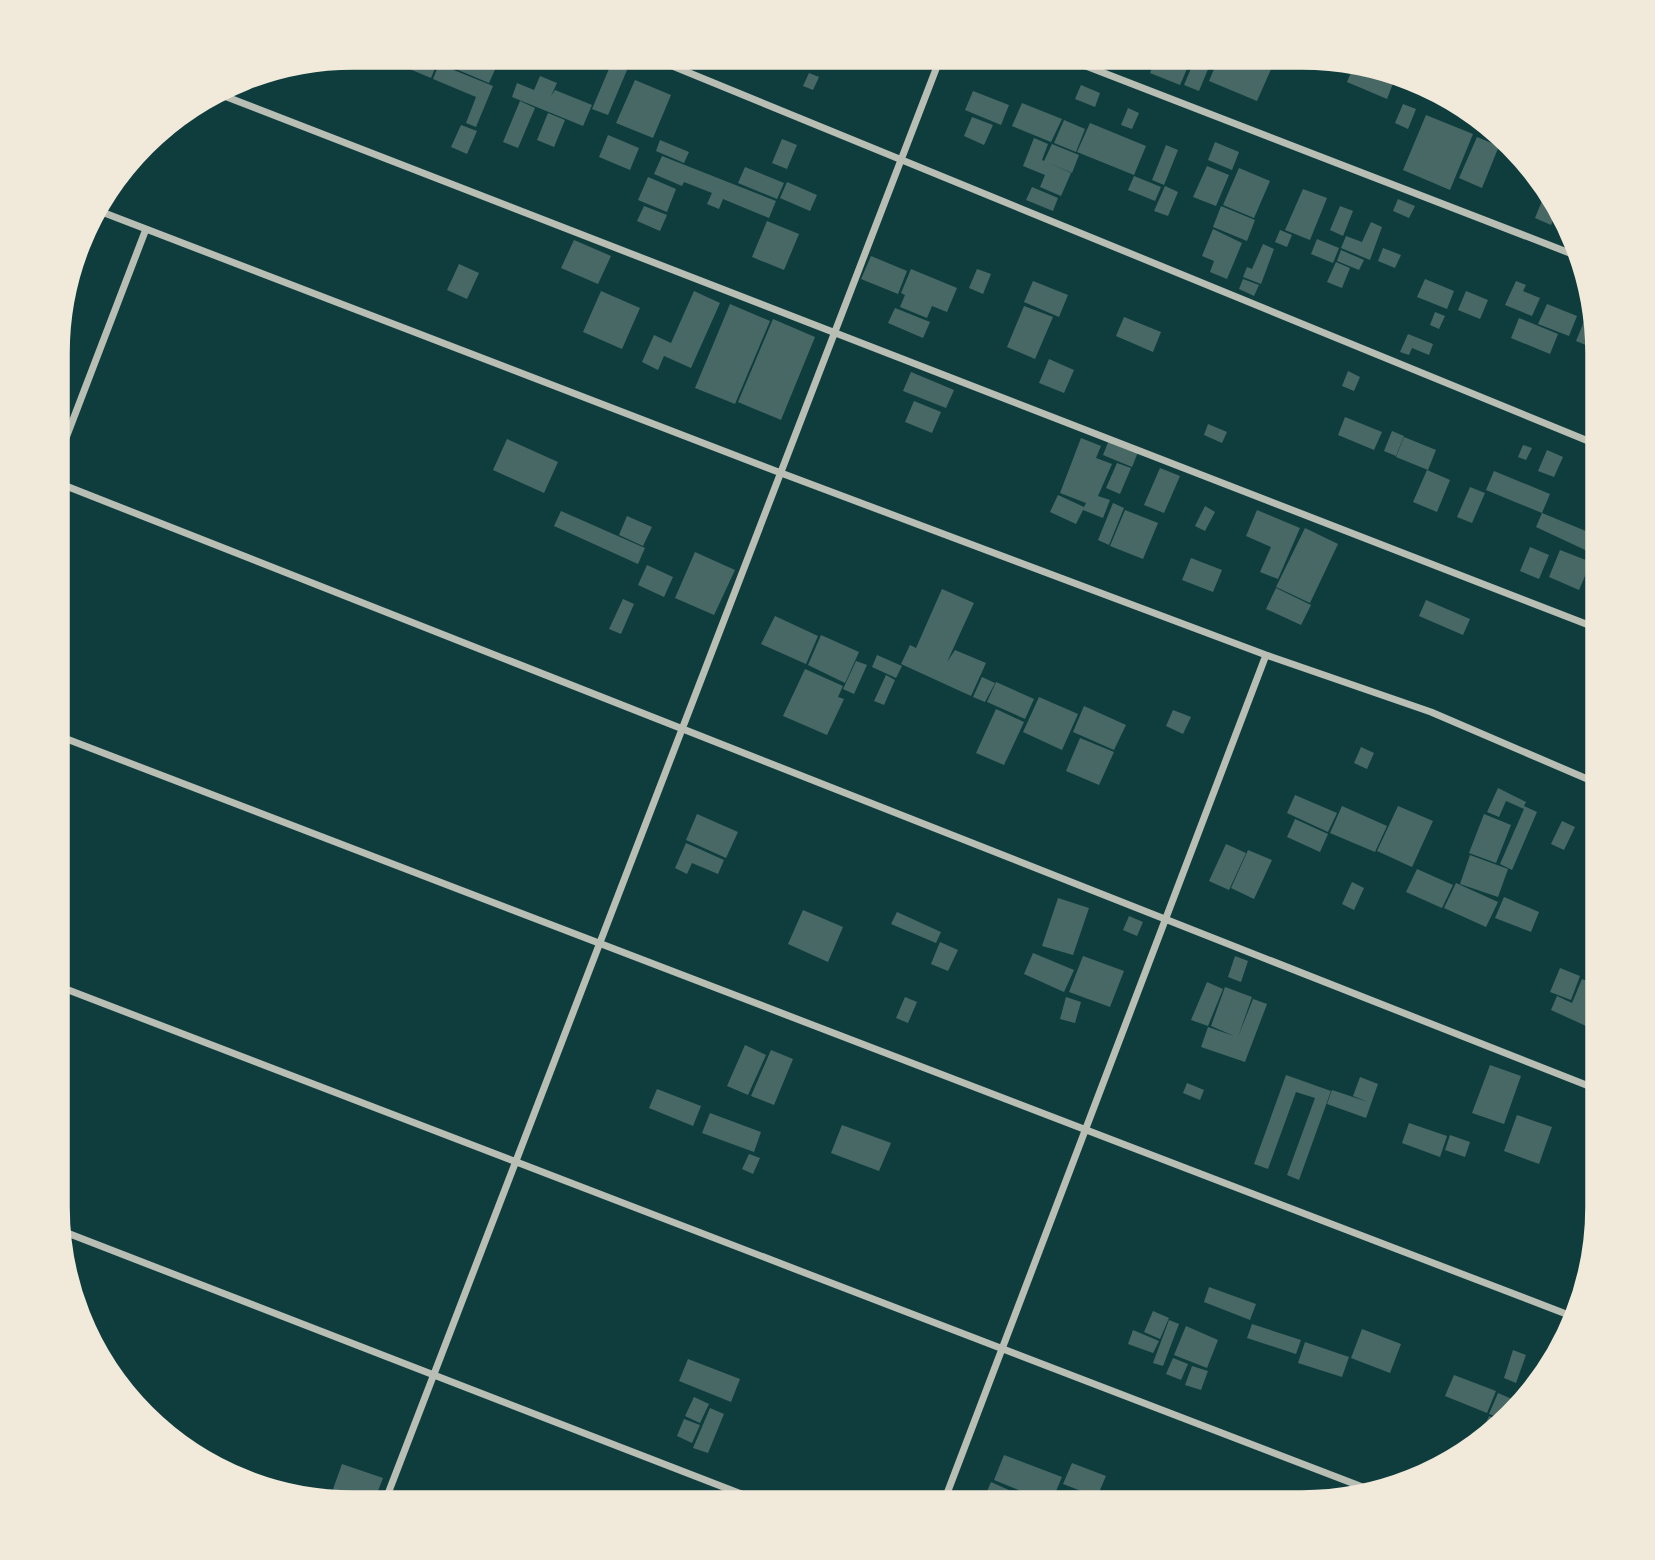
<svg xmlns="http://www.w3.org/2000/svg" width="1655" height="1560" viewBox="0 0 1655 1560" font-family="'Asap Condensed',sans-serif">
	<rect width="100%" height="100%" fill="#0f3d3e"/>
	<path fill="#486865" d="M390,56H411L436,66L431,78L388,60Z
		M464,56H501L489,83L458,70Z
		M765,56H782L777,68L762,62Z
		M1156,57H1178L1190,62L1180,85L1150,73Z
		M1191,57H1213L1199,91L1184,85L1195,59Z
		M1219,57L1276,58L1257,101L1209,81Z
		M439,64L493,86L476,127L466,123L476,97L433,79Z
		M611,64L627,70L608,115L592,109Z
		M1354,65L1394,81L1387,99L1347,82Z
		M809,73L819,77L813,90L803,86Z
		M540,76L557,83L551,96L555,90L592,105L583,126L512,97L517,83L534,90Z
		M635,80L671,95L653,138L616,123Z
		M1081,85L1100,93L1095,107L1075,99Z
		M973,91L1009,105L1001,125L965,110Z
		M520,101L535,108L518,148L503,142Z
		M1022,103L1062,119L1051,142L1012,126Z
		M1403,104L1416,109L1408,129L1395,123Z
		M1128,108L1139,113L1132,129L1121,125Z
		M548,113L565,120L554,147L537,140Z
		M1426,115L1473,134L1450,190L1403,170Z
		M972,117L993,125L984,145L964,136Z
		M1064,120L1085,129L1076,152L1054,143Z
		M1090,123L1146,146L1134,175L1077,152Z
		M461,125L477,131L467,154L451,147Z
		M608,135L639,148L630,170L599,157Z
		M1477,137L1499,146L1482,188L1459,178Z
		M1034,138L1048,144L1042,160L1044,161L1052,144L1079,155L1072,173L1049,163L1071,173L1061,196L1040,187L1045,175L1023,166Z
		M782,139L797,145L787,169L772,163Z
		M660,140L689,152L684,163L656,151Z
		M1215,142L1239,152L1232,170L1208,160Z
		M1166,145L1178,150L1164,185L1152,180Z
		M662,156L776,201L769,218L723,199L719,209L707,204L712,193L684,182L682,186L654,174Z
		M1207,166L1229,175L1216,206L1193,197Z
		M745,167L784,183L777,199L738,183Z
		M1239,168L1270,181L1254,218L1223,205Z
		M1134,176L1161,187L1155,201L1128,190Z
		M648,177L676,189L667,212L638,200Z
		M787,182L817,195L810,211L780,198Z
		M1165,186L1178,192L1168,216L1154,211Z
		M1032,187L1058,198L1053,211L1026,200Z
		M1303,189L1327,198L1310,240L1285,230Z
		M1546,191L1558,209L1551,225L1535,218Z
		M1398,199L1415,206L1409,218L1393,211Z
		M644,206L667,215L660,231L637,221Z
		M1221,206L1255,220L1247,241L1213,227Z
		M1340,206L1353,211L1343,236L1330,230Z
		M767,221L799,234L784,270L752,257Z
		M1371,222L1382,227L1370,260L1341,248L1346,236L1362,242Z
		M1213,229L1242,243L1227,279L1210,272L1214,261L1202,256Z
		M1280,230L1292,235L1287,247L1275,242Z
		M1317,239L1339,248L1333,263L1311,254Z
		M574,240L611,256L598,284L561,268Z
		M1263,244L1274,249L1261,284L1243,277L1247,267L1252,269Z
		M1383,248L1401,255L1395,268L1378,261Z
		M1341,250L1364,260L1359,270L1337,261Z
		M871,256L907,271L898,294L861,279Z
		M1336,262L1350,268L1342,288L1327,282Z
		M459,264L479,273L467,299L447,290Z
		M911,269L957,288L947,312L932,306L927,318L900,307L905,295L901,293Z
		M977,269L991,274L983,294L969,288Z
		M1243,279L1259,285L1254,296L1239,289Z
		M1425,279L1454,291L1447,309L1417,297Z
		M1033,281L1068,295L1059,317L1024,302Z
		M1516,281L1526,285L1523,291L1540,298L1532,316L1505,305Z
		M601,291L640,308L622,349L583,332Z
		M694,291L720,303L691,368L664,356L658,370L642,362L654,335L671,343Z
		M1466,291L1488,300L1480,319L1458,310Z
		M730,304L770,321L735,404L695,388Z
		M1547,304L1577,316L1569,336L1538,324Z
		M1024,306L1053,317L1035,359L1007,347Z
		M895,308L930,322L923,338L888,323Z
		M1435,312L1445,316L1439,329L1430,325Z
		M1588,312L1594,315L1598,350L1576,341Z
		M1124,317L1161,332L1153,352L1116,336Z
		M1519,318L1558,334L1550,354L1511,338Z
		M773,319L815,337L781,420L738,402Z
		M1408,334L1433,344L1429,355L1412,348L1409,355L1400,352Z
		M1049,359L1074,370L1064,393L1039,383Z
		M1348,371L1360,377L1354,391L1342,386Z
		M911,372L954,390L946,408L903,391Z
		M914,401L941,412L932,433L905,422Z
		M1345,417L1382,432L1374,450L1338,435Z
		M1208,424L1227,432L1222,443L1204,435Z
		M1392,431L1404,436L1396,456L1384,451Z
		M1404,437L1436,450L1428,470L1396,457Z
		M1081,438L1101,446L1096,458L1112,464L1098,496L1110,500L1103,518L1083,510L1076,524L1050,512L1058,495L1084,507L1086,503L1060,493Z
		M507,439L558,462L544,493L493,470Z
		M1109,440L1138,452L1132,467L1103,455Z
		M1523,445L1532,448L1526,460L1518,457Z
		M1547,450L1563,457L1554,477L1538,471Z
		M1117,463L1131,468L1120,494L1106,488Z
		M1160,468L1180,476L1164,513L1144,505Z
		M1427,470L1450,480L1437,512L1413,502Z
		M1494,471L1550,494L1542,513L1486,490Z
		M1470,487L1485,493L1472,523L1457,517Z
		M1113,503L1124,508L1109,545L1098,540Z
		M1205,506L1215,512L1205,531L1195,526Z
		M1125,510L1158,523L1143,559L1110,546Z
		M1257,510L1300,528L1278,579L1260,572L1271,547L1246,536Z
		M561,511L645,548L638,564L554,526Z
		M1542,513L1598,536V556L1536,527Z
		M627,516L652,527L643,546L619,535Z
		M1305,528L1338,544L1310,603L1276,587Z
		M1530,547L1549,555L1539,579L1520,571Z
		M1560,550L1591,562L1579,590L1549,577Z
		M695,552L735,570L714,615L675,598Z
		M1191,558L1222,570L1213,592L1182,580Z
		M647,565L673,577L664,597L638,585Z
		M1276,588L1311,605L1301,625L1266,609Z
		M942,589L974,603L947,662L955,650L986,663L971,696L901,664L910,645L916,648Z
		M623,599L634,604L621,634L609,629Z
		M1426,600L1470,619L1463,635L1419,616Z
		M775,616L818,636L806,664L761,644Z
		M821,635L859,652L845,683L808,665Z
		M877,655L902,666L896,678L872,667Z
		M856,661L867,665L854,694L843,689Z
		M805,669L843,686L838,697L844,699L827,735L783,716Z
		M886,675L895,680L884,705L874,701Z
		M982,677L995,683L985,702L973,697Z
		M996,682L1034,699L1025,719L987,702Z
		M1039,697L1078,714L1062,750L1023,732Z
		M1084,706L1126,725L1114,750L1073,732Z
		M996,709L1024,722L1004,765L976,753Z
		M1173,710L1191,717L1183,734L1166,726Z
		M1080,738L1114,752L1099,785L1066,771Z
		M1361,747L1374,753L1367,769L1354,763Z
		M1498,788L1526,802L1524,806L1537,812L1512,870L1500,864L1524,809L1506,801L1499,817L1487,812Z
		M1295,795L1337,813L1328,832L1287,813Z
		M1342,806L1387,826L1375,852L1330,833Z
		M1398,806L1433,821L1412,867L1377,851Z
		M697,814L738,832L726,858L686,840Z
		M1484,814L1511,825L1496,863L1469,853Z
		M1295,819L1328,834L1320,852L1287,837Z
		M1562,821L1575,827L1564,850L1551,844Z
		M686,843L724,860L718,874L692,863L687,874L675,868Z
		M1226,844L1246,853L1229,890L1209,881Z
		M1248,850L1272,860L1254,899L1231,888Z
		M1470,855L1508,869L1498,897L1460,884Z
		M1417,869L1453,885L1442,908L1406,892Z
		M1352,882L1364,888L1354,910L1342,904Z
		M1456,883L1498,902L1486,927L1444,908Z
		M1504,897L1539,912L1531,932L1495,918Z
		M1058,898L1089,908L1073,955L1042,946Z
		M803,910L843,927L828,962L788,944Z
		M897,912L941,932L936,943L891,924Z
		M1129,916L1143,922L1137,936L1123,930Z
		M940,942L958,950L948,971L931,964Z
		M1033,953L1074,970L1064,992L1024,974Z
		M1083,956L1124,971L1110,1007L1069,992Z
		M1235,956L1248,961L1241,982L1228,977Z
		M1560,968L1580,976L1571,1000L1550,992Z
		M1582,979L1599,986V998L1586,1026L1551,1010L1557,996L1572,1003Z
		M1207,982L1223,989L1208,1026L1191,1020Z
		M1225,987L1252,997L1238,1037L1253,999L1267,1004L1245,1062L1201,1047L1208,1027L1234,1036L1211,1026Z
		M905,997L917,1002L908,1023L896,1018Z
		M1066,997L1081,1002L1075,1023L1060,1019Z
		M745,1045L766,1055L748,1095L727,1086Z
		M771,1050L793,1059L774,1105L751,1096Z
		M1490,1065L1521,1076L1504,1124L1472,1113Z
		M1286,1075L1331,1091L1299,1180L1287,1175L1315,1098L1296,1092L1268,1169L1254,1164Z
		M1360,1077L1378,1084L1366,1118L1327,1104L1332,1090L1368,1102L1353,1096Z
		M1187,1083L1204,1090L1200,1100L1183,1093Z
		M657,1089L701,1106L693,1126L649,1108Z
		M710,1113L761,1132L754,1152L702,1133Z
		M1517,1115L1552,1127L1539,1164L1504,1151Z
		M1409,1123L1447,1136L1440,1157L1402,1143Z
		M842,1125L891,1143L879,1171L831,1153Z
		M1450,1135L1470,1142L1465,1157L1445,1150Z
		M749,1154L760,1158L753,1174L742,1169Z
		M1209,1287L1256,1304L1250,1320L1204,1302Z
		M1153,1311L1169,1318L1160,1339L1144,1332Z
		M1169,1320L1179,1324L1163,1366L1153,1363Z
		M1252,1324L1301,1340L1296,1354L1247,1338Z
		M1186,1326L1218,1340L1207,1368L1174,1355Z
		M1362,1329L1401,1344L1390,1373L1351,1358Z
		M1133,1330L1159,1341L1153,1353L1128,1344Z
		M1305,1342L1349,1357L1342,1377L1298,1363Z
		M1513,1350L1526,1355L1516,1383L1504,1378Z
		M1173,1358L1188,1364L1181,1380L1166,1374Z
		M688,1359L740,1379L731,1402L679,1381Z
		M1192,1366L1208,1371L1201,1390L1185,1385Z
		M1454,1375L1496,1391L1487,1413L1445,1396Z
		M1498,1393L1519,1402L1505,1420L1489,1414Z
		M694,1397L709,1404L700,1423L685,1416Z
		M710,1408L724,1414L708,1453L693,1448Z
		M1489,1416L1504,1422L1490,1435L1482,1432Z
		M684,1419L700,1425L692,1443L677,1436Z
		M1004,1455L1062,1477L1051,1503L994,1480Z
		M1072,1463L1106,1476L1097,1497L1063,1484Z
		M342,1464L383,1478L373,1504L333,1489Z
		M991,1482L1011,1491L1006,1504L983,1501Z
		M1013,1491L1046,1503L1045,1504H1008Z"/>
	<g fill="none" stroke-linecap="round" stroke-linejoin="round">
		<path stroke="#b8beb3" stroke-width="7" d="M648,56L1598,445
			M1060,56L1580,257
			M219,94L1599,629
			M94,209L781,473L1266,655L1431,712L1599,784
			M61,451L146,229
			M61,484L1599,1090
			M59,736L1574,1317
			M58,986L1373,1491
			M57,1229L767,1504
			M384,1504L941,56
			M943,1504L1266,655"/>
	</g>
	<path d="M0 0H1655V1560H0ZM353 68H1302A285 285 0 0 1 1587 353V1207A285 285 0 0 1 1302 1492H353A285 285 0 0 1 68 1207V353A285 285 0 0 1 353 68Z" fill="#f1e9da" fill-rule="evenodd"/>
	<path fill="none" stroke="#f1e9da" stroke-width="3.5" d="M353 68H1302A285 285 0 0 1 1587 353V1207A285 285 0 0 1 1302 1492H353A285 285 0 0 1 68 1207V353A285 285 0 0 1 353 68Z"/>
</svg>
